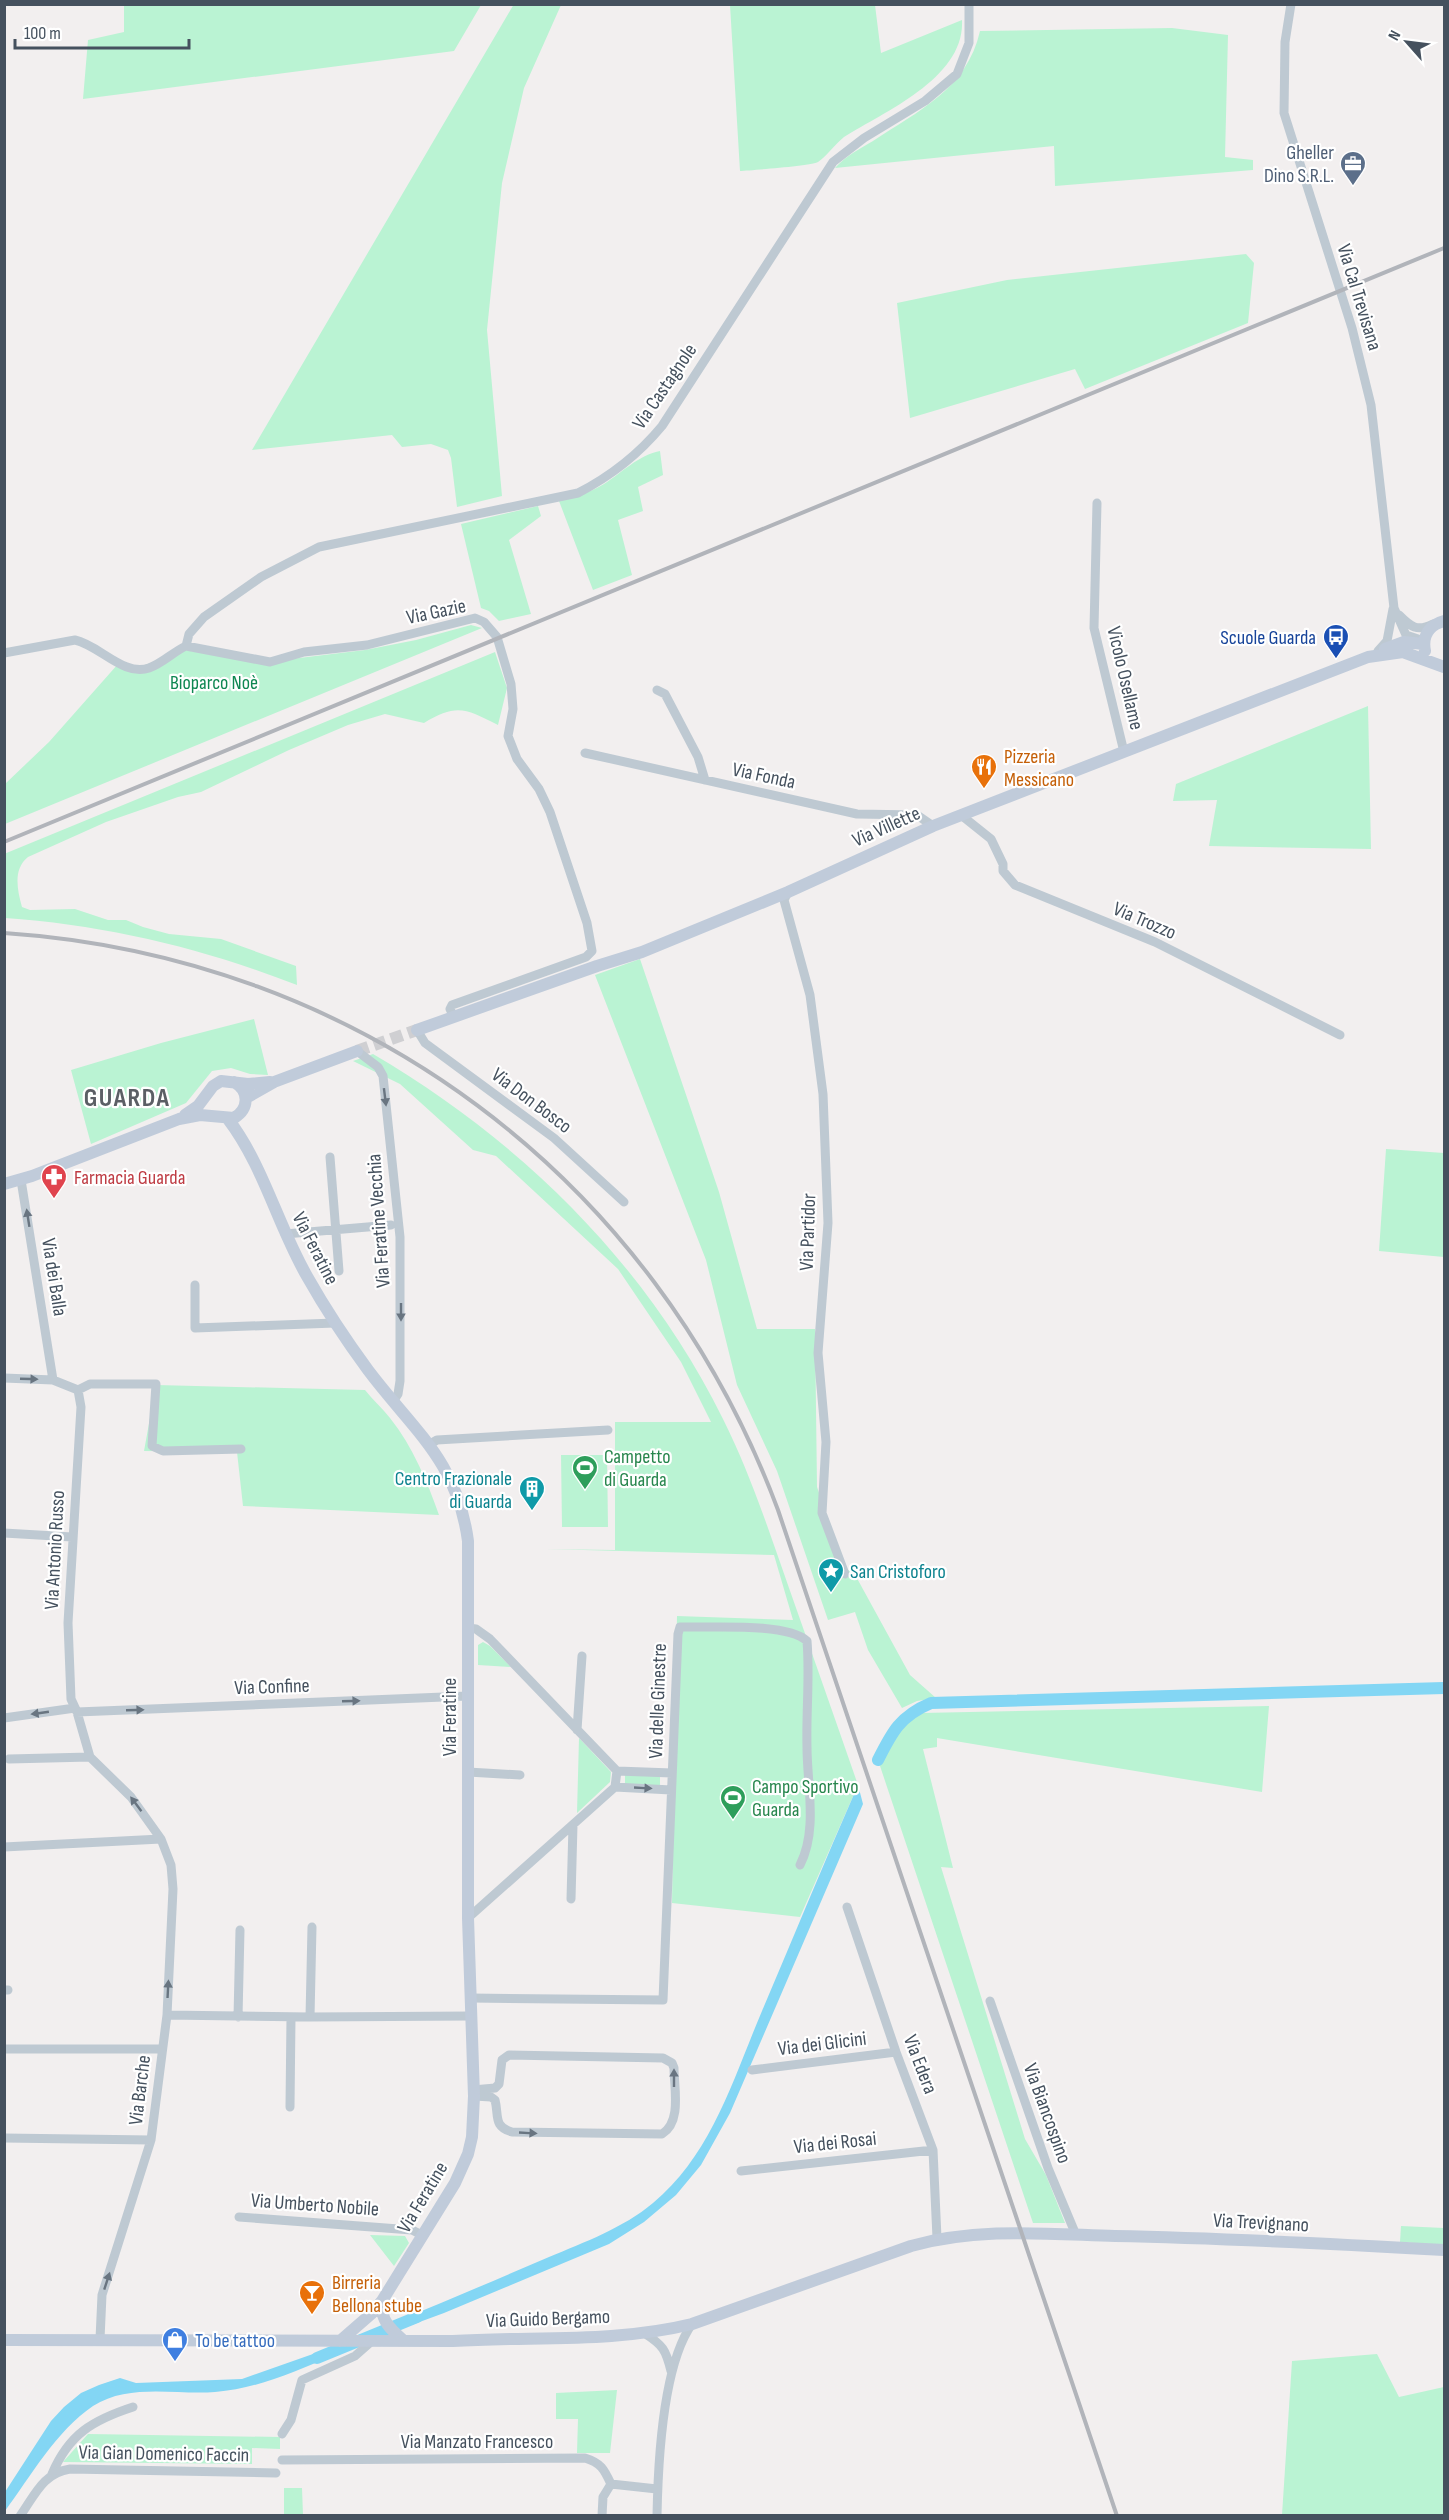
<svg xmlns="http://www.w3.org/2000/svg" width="1449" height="2520" viewBox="0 0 1449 2520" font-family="'Sofia Sans Condensed',sans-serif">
	<rect width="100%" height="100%" fill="#f2efef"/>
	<path fill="#baf3d3" d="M514,4L561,5L524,88L502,183L487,330L502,496L457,507L451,458L448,450L431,444L402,447L392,435L252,450Z
		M124,5V4L481,5L454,51L83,99L88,40L124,32Z
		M730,5H875L881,53L962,20C965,78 885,111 844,137C835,144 826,157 818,162C812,166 752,170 740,171Z
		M1172,28L1228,35L1225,157L1253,160V170L1055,186L1054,146L835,168C846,156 859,149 873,141C918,111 967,89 980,31Z
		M1246,254L1254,263L1248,323L1085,389L1075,369L910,418L897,303L1007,280Z
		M660,451L663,475L638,487L643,511L618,520L632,575L593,590L559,501C575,496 590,493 604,484C623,472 637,456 660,451Z
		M538,506L541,516L509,540L531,614L499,621L489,611L481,608L461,524Z
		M471,625L482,628L5,824V784L49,742L118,664L129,671L185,650L258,663L365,650L416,640Z
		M495,652L507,688L498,725C466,709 457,703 424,723L385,714L348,725L289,750L201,792L178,797L106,822L28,857C13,869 17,889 22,907L30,910L75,909L108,920H126L143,927L169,934L221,939L296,966L297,985C202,948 106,925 5,918L4,854Z
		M1368,706L1371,849L1209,846L1217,800L1173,801L1176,784Z
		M640,959L719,1192L757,1329H815L817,1487L846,1570L853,1571L910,1675L936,1698L917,1701L902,1708L868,1650L855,1612L828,1620L777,1471L737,1385L706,1260L595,975Z
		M254,1019L268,1075L250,1074L231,1068L212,1071L186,1103L91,1144L71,1070L161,1043Z
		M373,1054C521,1141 646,1263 723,1419C750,1473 769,1531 789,1588C812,1653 835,1719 858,1785L800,1917L672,1903L677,1616L793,1620L774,1555L545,1549L615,1550V1422H711L681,1362L618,1269L496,1156L473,1150L400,1084L353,1061Z
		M1386,1149L1444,1153V1257L1379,1251Z
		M156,1385L365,1390C373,1400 382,1408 390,1418C413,1447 427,1481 439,1515L243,1506L237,1452L144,1451Z
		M561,1455H607L608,1527H562Z
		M483,1642L490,1646L511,1667L478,1665V1645Z
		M1269,1706L1262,1792L937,1738V1747L923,1749L953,1868L941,1867L1025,2139L1046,2175L1065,2223H1033L879,1763C890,1743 898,1721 921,1713Z
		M579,1738L611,1772L610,1782L577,1813Z
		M625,1774L660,1776V1786L625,1784Z
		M1401,2226L1444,2228V2245L1400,2242Z
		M370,2235L405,2236L409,2243L394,2266Z
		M1377,2354L1399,2397L1444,2387V2515H1282L1292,2361Z
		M617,2390L610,2453H577L578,2419H556V2393Z
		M88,2434L280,2437V2449L252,2448V2464L63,2462Z
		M284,2488H302L303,2515H284Z"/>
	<path fill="#83d6f4" d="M858,1785L863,1804L730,2113L701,2165L676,2195L644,2222L609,2244L444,2313L406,2327L402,2319C451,2299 500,2278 549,2257C585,2242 623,2228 653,2203C712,2154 733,2079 762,2011C794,1936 825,1860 858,1785Z
		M330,2348L333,2356C295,2371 257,2389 215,2392C175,2395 129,2383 93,2406C56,2431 31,2476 5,2511V2492L51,2421L64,2407L81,2393L99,2385L120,2378L136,2383L242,2379Z"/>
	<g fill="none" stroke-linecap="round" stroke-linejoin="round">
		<path stroke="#83d6f4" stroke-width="12" d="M878,1760C892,1732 900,1716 931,1703L1444,1688
			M317,2358L417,2317"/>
		<path stroke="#cfcfd2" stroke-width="12" stroke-dasharray="12 6" stroke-linecap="butt" d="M357,1051L417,1030"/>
		<path stroke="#bec9d2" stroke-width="9" d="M1291,4L1285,42L1284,113L1352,328L1371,405L1394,608L1406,635L1418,639
			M1097,503L1094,628L1124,752
			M1399,615C1411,627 1417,632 1433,624
			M186,646L189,634L204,617L261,577L319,547L578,493C611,476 638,455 662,426L833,162L864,138L925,101L957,74L969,43V4
			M1378,651L1387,641L1393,609
			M4,653L75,640C99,645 124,677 149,668C163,663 173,652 186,646L270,662L304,652L367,645L475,618L484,622L497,637L511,684L513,709L508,736L517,759L539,789L550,812L587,923L592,951L586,957L452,1005L450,1009L454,1017
			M657,690L665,694L698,757L705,780
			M585,753L857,814L917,815L933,826
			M961,815L991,839L1003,864V871L1015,885L1155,942L1340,1035
			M788,892L784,900L810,995L823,1094L828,1223L818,1353L826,1442L822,1513L845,1574
			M417,1030L425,1043L554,1138L624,1202
			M357,1051L378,1067L383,1076L400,1237V1381L398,1394L394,1400
			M330,1157L339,1271
			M21,1180L53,1380
			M285,1234L391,1225
			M195,1285V1328L335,1323
			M4,1378L53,1380L78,1390
			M78,1390L81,1407L68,1623L71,1699L77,1712L90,1757L131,1797L161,1839L171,1865L173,1889L167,2015L151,2140L102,2295L100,2339
			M78,1390L90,1384H156L152,1446L163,1451L241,1449
			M430,1444L437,1440L608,1430
			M4,1533L72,1537
			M77,1712L468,1696
			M4,1718L75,1708
			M577,1730L582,1656
			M9,1759L90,1757
			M617,1771L672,1773
			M468,1772L520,1775
			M615,1787L671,1790
			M4,1847L161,1839
			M571,1899L573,1825
			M847,1907L896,2052L933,2150L937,2238
			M468,1918L615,1787L617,1771L490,1639L476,1629L468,1628
			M4,1990H8
			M470,1998L663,2000L678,1634L680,1627C709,1628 787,1622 807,1641C810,1676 806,1711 807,1747C807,1785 818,1830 800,1865
			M990,2001L1048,2168L1076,2235
			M167,2015L310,2017L471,2016
			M238,2017L240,1930
			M310,2017L312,1927
			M4,2049H162
			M752,2070L896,2052
			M473,2090L495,2088L499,2084L502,2060L509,2055L663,2058L672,2063L674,2068C674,2088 682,2122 662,2134L512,2132C493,2127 499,2115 495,2100L491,2097L474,2096
			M290,2107L291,2017
			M4,2138L151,2140
			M741,2171L933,2150
			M239,2217L412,2230L422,2235
			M644,2333C663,2345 666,2350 671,2371
			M282,2434L291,2420L302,2380L355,2356L372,2341
			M282,2460L585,2458C601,2463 604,2469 611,2484
			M52,2474C69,2434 93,2420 133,2407
			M611,2484L657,2489
			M20,2516C35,2495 43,2473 70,2469L276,2473
			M602,2516L603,2497L611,2484
			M657,2516C658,2464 662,2366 692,2324"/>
		<path stroke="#c0cbda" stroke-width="12" d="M1385,649L1404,642L1424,644
			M1425,651C1422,636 1429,625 1444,621
			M417,1030L597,966L642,952L788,892L933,826L1368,657L1403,652L1444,667
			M246,1098L274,1082L357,1051
			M185,1115L198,1106L213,1086L221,1081L248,1084L270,1082
			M228,1119C264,1166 278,1227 308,1278C326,1310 346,1340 368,1370C413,1430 457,1460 468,1541V1918L474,2096L472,2137L468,2154L455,2183L382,2301L371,2314L340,2341
			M4,1184L32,1176L179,1119L200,1115L234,1118C249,1109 250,1091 234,1082
			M382,2301C380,2320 390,2329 404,2341
			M4,2340L453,2341C532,2336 615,2343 692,2324L911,2246C978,2227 1047,2234 1115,2236C1225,2238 1335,2244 1444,2250"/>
		<path stroke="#b1b4ba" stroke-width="4" d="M4,842L1444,248
			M4,933C359,957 654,1177 778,1510L1117,2516"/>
	</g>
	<defs><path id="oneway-solid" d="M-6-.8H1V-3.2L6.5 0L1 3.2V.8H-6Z" transform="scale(1.5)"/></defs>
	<g fill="#697581">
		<use href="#oneway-solid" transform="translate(385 1097) rotate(83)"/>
		<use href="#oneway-solid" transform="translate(28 1218) rotate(-99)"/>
		<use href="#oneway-solid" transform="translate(401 1312) rotate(90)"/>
		<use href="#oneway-solid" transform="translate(29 1379) rotate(2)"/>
		<use href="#oneway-solid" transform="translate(351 1701) rotate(-2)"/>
		<use href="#oneway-solid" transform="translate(135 1710) rotate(-2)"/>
		<use href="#oneway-solid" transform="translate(40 1713) rotate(172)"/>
		<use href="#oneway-solid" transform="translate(643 1788) rotate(3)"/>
		<use href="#oneway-solid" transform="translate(136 1804) rotate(-127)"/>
		<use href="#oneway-solid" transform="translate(168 1989) rotate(-87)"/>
		<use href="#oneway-solid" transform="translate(674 2078) rotate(-90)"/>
		<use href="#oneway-solid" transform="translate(528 2133) rotate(3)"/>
		<use href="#oneway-solid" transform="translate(107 2281) rotate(-72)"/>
	</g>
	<defs>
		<symbol id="office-pin" viewBox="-11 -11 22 30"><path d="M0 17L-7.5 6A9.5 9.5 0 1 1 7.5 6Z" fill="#5c6f8a" stroke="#fff"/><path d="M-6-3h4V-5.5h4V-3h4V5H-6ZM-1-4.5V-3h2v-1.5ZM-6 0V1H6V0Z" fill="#fff"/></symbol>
		<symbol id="bus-pin" viewBox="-11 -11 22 30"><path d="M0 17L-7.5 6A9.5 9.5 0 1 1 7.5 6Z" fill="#1a4fb4" stroke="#fff"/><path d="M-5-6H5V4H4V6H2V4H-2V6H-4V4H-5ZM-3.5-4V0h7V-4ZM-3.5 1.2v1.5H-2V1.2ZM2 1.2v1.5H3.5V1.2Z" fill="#fff"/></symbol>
		<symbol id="restaurant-pin" viewBox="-11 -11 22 30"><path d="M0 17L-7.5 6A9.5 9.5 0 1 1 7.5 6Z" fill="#e8710a" stroke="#fff"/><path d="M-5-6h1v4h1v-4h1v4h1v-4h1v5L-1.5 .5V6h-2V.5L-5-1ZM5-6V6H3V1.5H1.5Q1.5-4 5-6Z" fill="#fff"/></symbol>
		<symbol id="pharmacy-pin" viewBox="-11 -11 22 30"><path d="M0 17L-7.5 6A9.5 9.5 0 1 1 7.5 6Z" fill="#e0444e" stroke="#fff"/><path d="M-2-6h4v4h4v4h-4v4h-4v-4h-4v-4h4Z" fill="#fff"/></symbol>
		<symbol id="stadium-pin" viewBox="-11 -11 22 30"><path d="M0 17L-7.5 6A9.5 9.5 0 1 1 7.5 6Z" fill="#2e9e5b" stroke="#fff"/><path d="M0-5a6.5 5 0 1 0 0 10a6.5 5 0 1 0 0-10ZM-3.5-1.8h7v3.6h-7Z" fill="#fff"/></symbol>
		<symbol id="building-pin" viewBox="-11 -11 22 30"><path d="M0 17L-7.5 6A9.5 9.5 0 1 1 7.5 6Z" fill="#0f9aa8" stroke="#fff"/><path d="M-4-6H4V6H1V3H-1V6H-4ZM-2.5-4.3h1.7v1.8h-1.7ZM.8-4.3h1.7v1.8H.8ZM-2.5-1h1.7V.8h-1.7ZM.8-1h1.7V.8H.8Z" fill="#fff"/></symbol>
		<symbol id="sight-pin" viewBox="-11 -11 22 30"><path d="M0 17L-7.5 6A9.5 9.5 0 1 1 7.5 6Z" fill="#0f9aa8" stroke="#fff"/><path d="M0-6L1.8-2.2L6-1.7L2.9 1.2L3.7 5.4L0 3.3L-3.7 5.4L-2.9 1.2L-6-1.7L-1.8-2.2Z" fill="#fff"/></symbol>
		<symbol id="bar-pin" viewBox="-11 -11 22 30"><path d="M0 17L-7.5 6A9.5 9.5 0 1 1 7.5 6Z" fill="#e8710a" stroke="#fff"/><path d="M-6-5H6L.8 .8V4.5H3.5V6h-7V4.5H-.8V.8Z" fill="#fff"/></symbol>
		<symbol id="shop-pin" viewBox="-11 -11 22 30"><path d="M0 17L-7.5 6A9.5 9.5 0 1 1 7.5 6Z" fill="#3f7fe0" stroke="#fff"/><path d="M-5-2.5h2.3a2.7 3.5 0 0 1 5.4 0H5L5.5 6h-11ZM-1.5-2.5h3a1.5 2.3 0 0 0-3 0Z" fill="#fff"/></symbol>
	</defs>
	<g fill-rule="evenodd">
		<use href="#office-pin" x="1338" y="149" width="30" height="40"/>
		<use href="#bus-pin" x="1321" y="622" width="30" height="40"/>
		<use href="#restaurant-pin" x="969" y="752" width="30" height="40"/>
		<use href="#pharmacy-pin" x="39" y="1162" width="30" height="40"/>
		<use href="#stadium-pin" x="570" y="1453" width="30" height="40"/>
		<use href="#building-pin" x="517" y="1474" width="30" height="40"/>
		<use href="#sight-pin" x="816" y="1556" width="30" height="40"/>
		<use href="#stadium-pin" x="718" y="1783" width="30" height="40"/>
		<use href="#bar-pin" x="297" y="2278" width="30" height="40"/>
		<use href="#shop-pin" x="160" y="2325" width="30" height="40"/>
	</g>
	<g text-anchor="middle" stroke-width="4.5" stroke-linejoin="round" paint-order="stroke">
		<g font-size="20" fill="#4e5e75" stroke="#fff" text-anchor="end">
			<text x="1334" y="159">Gheller<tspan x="1334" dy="23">Dino S.R.L.</tspan></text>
		</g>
		<g font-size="20" fill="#45515e" stroke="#fff">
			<text transform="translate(1360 297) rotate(73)" y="7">Via Cal Trevisana</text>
			<text transform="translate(664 386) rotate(-56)" y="7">Via Castagnole</text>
			<text transform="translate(436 611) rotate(-12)" y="7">Via Gazie</text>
			<text transform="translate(1126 678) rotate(77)" y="7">Vicolo Osellame</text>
			<text transform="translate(764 775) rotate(12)" y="7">Via Fonda</text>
			<text transform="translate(886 826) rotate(-24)" y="7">Via Villette</text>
			<text transform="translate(1145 920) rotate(23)" y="7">Via Trozzo</text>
			<text transform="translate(532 1100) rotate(37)" y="7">Via Don Bosco</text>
			<text transform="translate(378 1221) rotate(-94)" y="7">Via Feratine Vecchia</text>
			<text transform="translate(807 1232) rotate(-88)" y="7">Via Partidor</text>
			<text transform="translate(316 1248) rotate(63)" y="7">Via Feratine</text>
			<text transform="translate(55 1277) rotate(81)" y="7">Via dei Balla</text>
			<text transform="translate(54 1550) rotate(-87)" y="7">Via Antonio Russo</text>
			<text transform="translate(272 1686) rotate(-2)" y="7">Via Confine</text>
			<text transform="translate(657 1701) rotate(-88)" y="7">Via delle Ginestre</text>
			<text transform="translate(449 1717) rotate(-90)" y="7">Via Feratine</text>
			<text transform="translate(822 2043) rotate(-7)" y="7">Via dei Glicini</text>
			<text transform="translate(921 2064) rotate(69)" y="7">Via Edera</text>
			<text transform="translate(139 2090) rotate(-83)" y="7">Via Barche</text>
			<text transform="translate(1048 2113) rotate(70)" y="7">Via Biancospino</text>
			<text transform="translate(835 2142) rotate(-6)" y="7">Via dei Rosai</text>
			<text transform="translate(422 2197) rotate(-59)" y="7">Via Feratine</text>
			<text transform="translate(315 2204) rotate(4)" y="7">Via Umberto Nobile</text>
			<text transform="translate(1261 2222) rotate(3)" y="7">Via Trevignano</text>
			<text transform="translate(548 2318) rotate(-2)" y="7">Via Guido Bergamo</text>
			<text x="477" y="2448">Via Manzato Francesco</text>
			<text transform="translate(164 2453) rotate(1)" y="7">Via Gian Domenico Faccin</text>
		</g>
		<g font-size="20" fill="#164399" stroke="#fff" text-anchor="end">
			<text x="1316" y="644">Scuole Guarda</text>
		</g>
		<g font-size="20" fill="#0f8752" stroke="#fff">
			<text x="214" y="689">Bioparco Noè</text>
		</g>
		<g font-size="20" fill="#c56008" stroke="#fff" text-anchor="start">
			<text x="1004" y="763">Pizzeria<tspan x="1004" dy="23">Messicano</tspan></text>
			<text x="332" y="2289">Birreria<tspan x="332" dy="23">Bellona stube</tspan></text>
		</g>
		<g font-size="20" fill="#be3a42" stroke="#fff" text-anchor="start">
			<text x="74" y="1184">Farmacia Guarda</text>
		</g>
		<g font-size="20" fill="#27864d" stroke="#fff" text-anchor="start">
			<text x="604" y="1463">Campetto<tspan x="604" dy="23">di Guarda</tspan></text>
			<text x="752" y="1793">Campo Sportivo<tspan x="752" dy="23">Guarda</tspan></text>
		</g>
		<g font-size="20" fill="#0d838f" stroke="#fff" text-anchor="end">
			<text x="512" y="1485">Centro Frazionale<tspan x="512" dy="23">di Guarda</tspan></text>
			<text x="850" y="1578" text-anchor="start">San Cristoforo</text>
		</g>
		<g font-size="20" fill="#366cbe" stroke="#fff" text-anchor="start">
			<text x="195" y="2347">To be tattoo</text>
		</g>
		<g font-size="26" font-weight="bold" letter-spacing="1.5" fill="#5b5f65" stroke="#fff">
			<text x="127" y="1106">GUARDA</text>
		</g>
	</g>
	<rect width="1449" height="2520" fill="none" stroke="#45515e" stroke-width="12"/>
	<g transform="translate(1407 42) rotate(298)" stroke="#ffffff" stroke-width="4.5" paint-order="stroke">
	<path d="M0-4.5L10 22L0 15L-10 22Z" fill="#45515e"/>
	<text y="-9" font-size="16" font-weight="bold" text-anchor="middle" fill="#45515e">N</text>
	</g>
	<path d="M15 39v9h174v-9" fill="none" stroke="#45515e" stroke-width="3"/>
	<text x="24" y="39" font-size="18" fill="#45515e" stroke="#ffffff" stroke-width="4.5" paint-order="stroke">100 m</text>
</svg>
